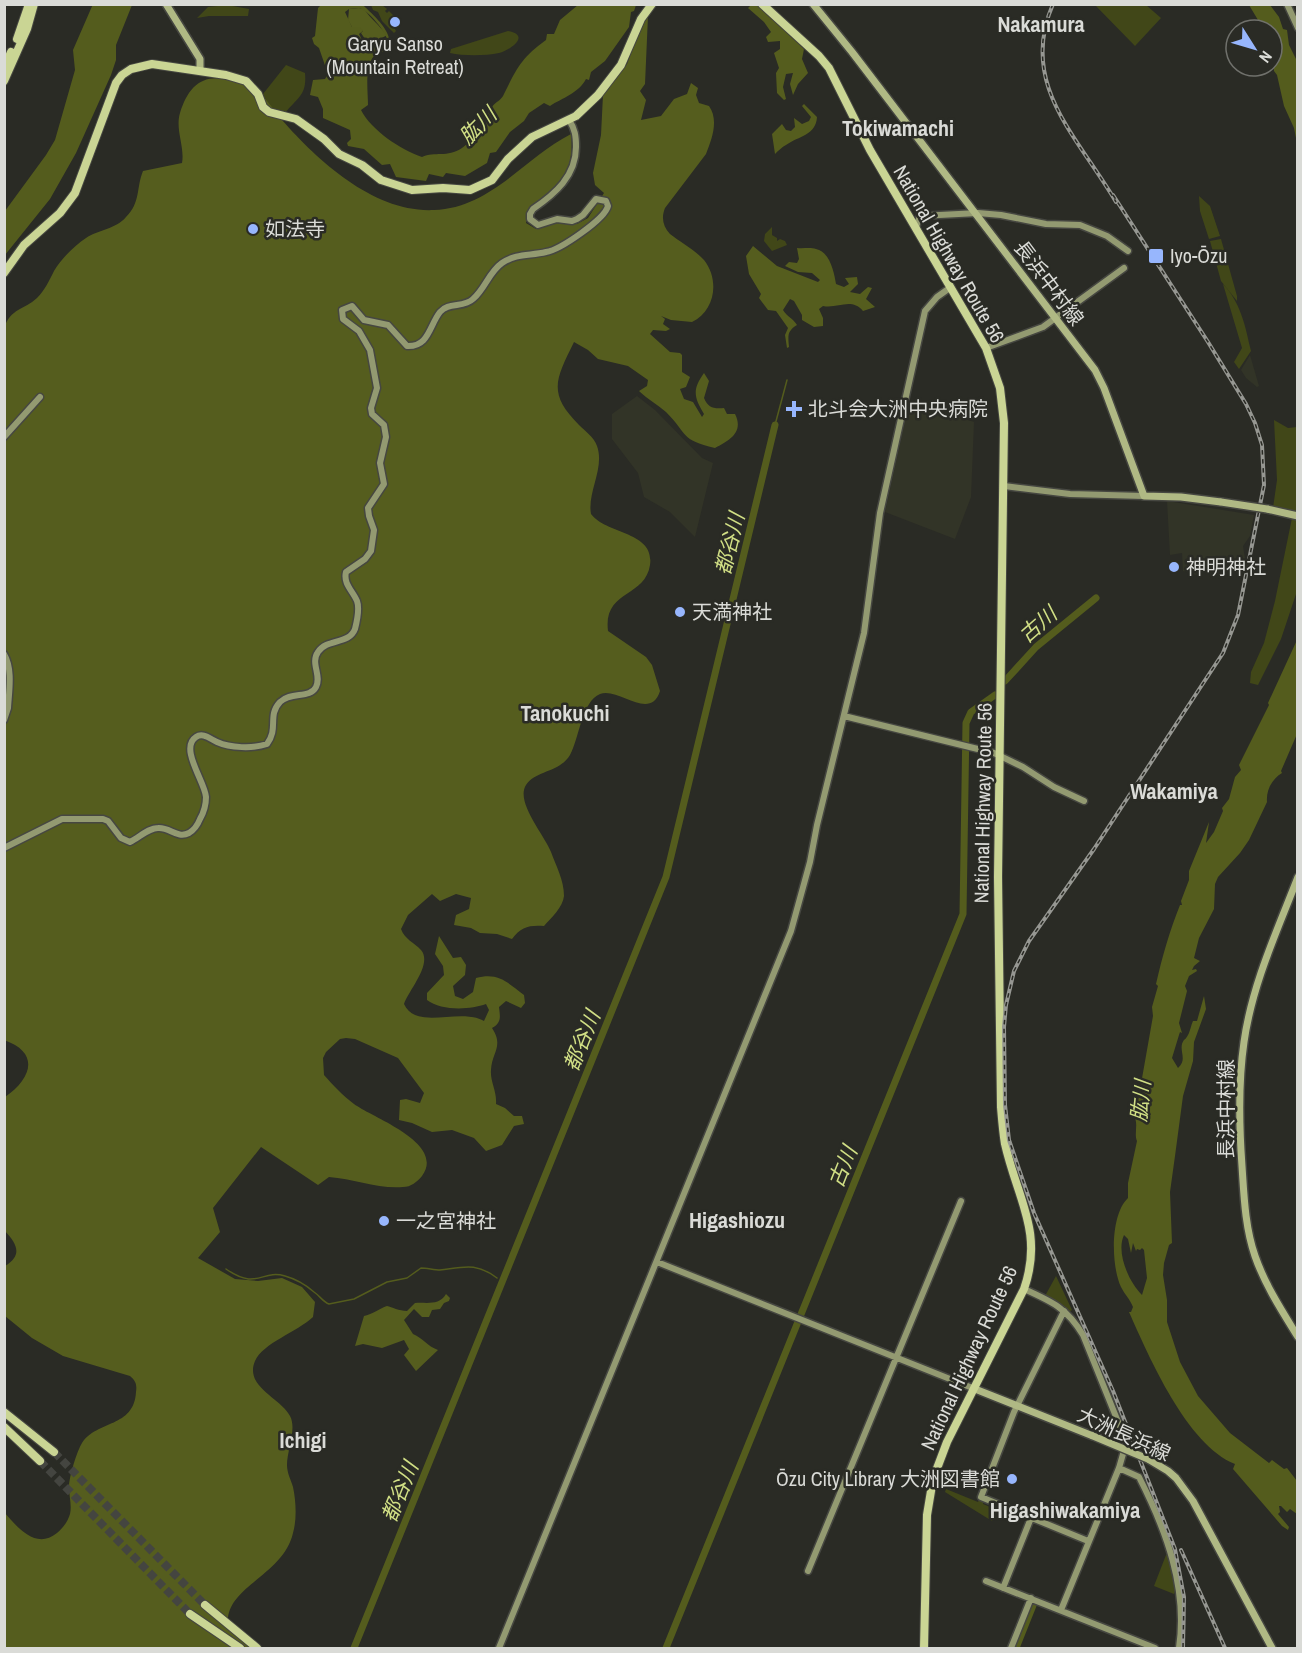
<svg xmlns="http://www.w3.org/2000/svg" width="1302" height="1653" viewBox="0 0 1302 1653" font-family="'Archivo Narrow','Noto Sans JP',sans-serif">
	<rect width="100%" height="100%" fill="#2a2b25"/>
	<path fill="#323427" d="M1250,355L1259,386L1257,387L1246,378L1241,370Z
		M637,396L655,410L702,458L713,463L695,537L670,512L644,497L638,473L612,439V414Z
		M909,403L934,408L974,422L971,497L955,539L885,512Z
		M1167,501L1254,515L1250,536L1243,546L1245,559L1241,568L1238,570L1212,556L1200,576L1183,571L1182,553L1170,555Z"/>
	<path fill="#414718" d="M227,5L249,9L248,16H209L197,18L208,7Z
		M371,5H382L387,9L385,11L387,13L389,11L394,16L390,20L396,31L394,33L382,21L378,12L373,10Z
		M1095,5H1146L1161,18L1135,46Z
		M508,31C531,35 511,50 499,53C485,56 463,56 450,53L451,49Z
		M286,65L305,73C307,95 298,97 285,113H277L265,104L263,94Z
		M1199,196L1210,206L1220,236L1209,239L1200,211Z
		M772,227V235L777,238V241L780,239L785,241L787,245L772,251L764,241L765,234Z
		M1221,239L1237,296V301L1221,281L1210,241Z
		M1223,284C1240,302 1245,324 1250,347L1251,351L1239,369L1234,362L1242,348Z
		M1274,420L1288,428L1297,427V513L1273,508L1277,480Z
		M1292,518L1297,519V591L1281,639L1258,685L1250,683L1251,672L1264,643L1275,601Z
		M1056,1276L1072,1310L1069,1312L1045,1296Z
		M946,1489L978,1502L980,1498L984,1501L983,1504L997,1510L992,1521L945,1492Z
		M1169,1554L1176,1589L1174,1594L1154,1586L1166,1555Z"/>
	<path fill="#555d1e" d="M751,5H757L804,49L802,59L808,73L798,84L793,95L790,84L793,73L786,74L783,87L786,99L784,100L777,93L776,73L779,68L774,53L780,49V41L768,42L766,37L771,32L764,22L748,8Z
		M359,8L364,9C371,19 379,25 387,35L374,43L367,42L361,33L363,31L352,27L348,20L349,9Z
		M648,16L645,84L640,91L646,100L641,120L661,116L674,99L687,94L691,83L698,88L696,95L699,103L709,106C719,120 712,139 706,154L665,208C661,218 663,226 670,234C680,242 695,250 704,260C720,280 715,311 692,322L671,320L661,316L665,319L663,324L670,329L666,331L653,330L650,334L670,352L680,353L682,355V372L690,377L686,387L680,389L684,399L693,402L702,417L704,414C694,397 692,390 704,373L709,381L704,398C708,408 714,409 724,408L727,414H735C744,432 730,440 715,448C680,440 688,434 666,412C657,404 647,399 639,391L647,386L648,380L628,366L598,359L588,350L574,342C556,379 547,393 579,425C585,431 594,437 597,446C605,468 587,492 591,514C607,535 655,531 650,565C645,598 603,590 608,631L646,657L652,665L660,691C650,722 619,687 600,694C582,701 579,739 570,755C559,773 536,770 526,785C515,802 545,836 551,852C556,866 564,880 564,896C563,907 551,918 544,926C529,925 521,927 512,939L497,934L480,933L471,928L454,925L456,915L469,909L471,898L456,894L440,901L432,894L408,915L401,929C405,940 414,942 421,950C433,964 408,991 404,1004C416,1031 460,1007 484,1021L489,1010L486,1004C470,1010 441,1011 427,1000V993L444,975L443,966L435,954L439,936L453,958L461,957L466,965L465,975L453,986L455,996L463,999L473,992L476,978C498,972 507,982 524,995L525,1003L521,1008L506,1001L499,1007C500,1016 502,1023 492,1028C504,1046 492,1052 491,1070C490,1082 497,1091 496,1104L505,1108L514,1116H522L524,1124L514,1126L502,1145L486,1151L474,1138L452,1130L432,1132L412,1123L399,1120L400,1100L406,1099L420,1103L424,1093L398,1058L355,1039L346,1038L340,1039L326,1052L323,1058L324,1075C333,1085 343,1096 354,1104C373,1118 446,1143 422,1176C417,1182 411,1187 403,1187C378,1189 354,1179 329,1177L318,1185L261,1147L213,1208L220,1232L198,1258L235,1279L258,1281L282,1278L302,1287L315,1302L313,1317C297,1332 263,1343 255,1361C244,1387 281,1398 290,1416C297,1429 287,1450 287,1465C287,1473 291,1480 293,1487C296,1501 297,1519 293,1533C284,1573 231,1586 228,1618L249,1637L255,1648H5V1513C18,1528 36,1550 57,1533C63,1528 68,1521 70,1514C72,1505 69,1496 69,1487C69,1477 77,1451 82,1443C97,1420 134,1428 136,1392C137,1385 136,1381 130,1376L63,1356L32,1338L5,1316V1266C23,1255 17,1244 5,1231V1097C31,1079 41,1053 4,1040V328C11,308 24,310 37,298C45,290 49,281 54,271C61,259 74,246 86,238C98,230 116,229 126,217C141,202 136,188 143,171L182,163C185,146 175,130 180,113C188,87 202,73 229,80C235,81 242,81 247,84C262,91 272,108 282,120C319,162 375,213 434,210C491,208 524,158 571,134C575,171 560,189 529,208L526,223L536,229L555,223L577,224L588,218L604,193L595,185L593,173L601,135L603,95L627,64L639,31Z
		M804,104L817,117C816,135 799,136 786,145C782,147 778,151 775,154L772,134L782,124L786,130L791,131L795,127L794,118L802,124L809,121L811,117L802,106Z
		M753,246L777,266L818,282L820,280L812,273L798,272L785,266L789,262L797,263L799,259L797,248C803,249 810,247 816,249C830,252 834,272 836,284L844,287L849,284L845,278L857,277L858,284L850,292L860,294L868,287L872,288L866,299L875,307L863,311C851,297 838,309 823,306L819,309L823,318V326L814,327L802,320V315L794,301L790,299L783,310C787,317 793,318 797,325C787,331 788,336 789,347L787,348L785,335L788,328L776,311L768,310L759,298L761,294L749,274L746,256Z
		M446,1294L450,1298L449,1301L444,1303L440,1309L432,1310L429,1317H422L414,1309L404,1320L413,1334C423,1338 427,1346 438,1350L416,1371L404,1355L409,1349L404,1340L382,1348L363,1344L355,1346L364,1316C371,1315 384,1306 387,1306C392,1307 399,1311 407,1311L415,1303C427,1302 439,1306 446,1294Z"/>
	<path fill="#545c1d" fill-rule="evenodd" d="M93,4L132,5L116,45V60L111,75L76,153L50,199L5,255V211L46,155L55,140L75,70L73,50Z
		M578,5H636L634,11L631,12L629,27L605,61L591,72L589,80L586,79C579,93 562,98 550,106L544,103L529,113L524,121L510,132L496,152L490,153L487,163L465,176L446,173L443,177L429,174L426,181L396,177L390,164L382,165L364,149L348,146L347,143L351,139L350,130L323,118V109L318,97L310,95L313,80L325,79L328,74L319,48L314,44L312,38L315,36L318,8L321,5H363C374,16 394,32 389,49C385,51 378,53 375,55C364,65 368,91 368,105L361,110C371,130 401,150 422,157C435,151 447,158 462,148C477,138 482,122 492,107C495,102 502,100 504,94C517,68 521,58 546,40L547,34H554L560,20ZM359,8C368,10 387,32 388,43L384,49L361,38L359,34L363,31L360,27H352L345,12L349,9Z
		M1249,5H1270L1279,17L1283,29L1287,30L1289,45L1297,61V143L1294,128L1284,106L1277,75L1274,71L1272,30H1264Z
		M1297,640V734L1281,771L1282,773C1272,779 1266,790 1267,802L1249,840L1240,853L1218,877L1215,884L1214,909L1199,938L1194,958L1200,961L1194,966L1192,970L1196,969L1197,971L1189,976L1185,986L1187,991L1179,1023L1182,1033L1180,1032L1179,1035L1172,1058L1178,1068C1187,1060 1180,1053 1182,1044C1184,1038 1185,1041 1188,1035C1190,1032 1191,1025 1193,1021H1197L1204,996L1206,1009L1194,1042L1193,1061L1183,1096L1175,1156L1170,1192L1172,1243L1169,1245L1164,1263L1163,1275L1167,1300V1322L1180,1362L1198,1396L1230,1433L1269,1463L1272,1460L1284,1469L1287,1468L1297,1481V1514L1290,1509L1287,1512L1281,1506H1279L1280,1512L1278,1514L1289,1527L1288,1530L1282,1526L1233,1469L1235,1464C1187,1445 1149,1357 1129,1312H1131L1133,1307C1130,1299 1125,1295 1121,1287C1111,1266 1110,1215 1128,1198V1183L1137,1141C1134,1134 1138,1126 1135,1118L1153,1016L1152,1007L1158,986L1156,984C1162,957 1170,930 1180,905H1182L1181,901L1189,880V871L1209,822L1206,843L1214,832L1223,811L1222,808L1229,799L1235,777L1241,770L1239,765L1269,705L1268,703ZM1124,1235L1128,1239L1131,1253L1133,1243L1136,1251L1137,1249L1140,1250L1142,1248L1144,1250L1147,1278L1142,1295C1128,1281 1116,1252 1124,1235Z"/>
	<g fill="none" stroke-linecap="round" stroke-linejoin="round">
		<path stroke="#545c1d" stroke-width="1.5" d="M775,425L787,380
			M226,1269C258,1291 261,1269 285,1276C296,1279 306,1285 314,1292C320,1296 323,1302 329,1304L354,1299L387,1282L407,1278L421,1268C427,1268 434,1270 440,1270C464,1267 476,1262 497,1278
			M1114,1635L1147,1648"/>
		<path stroke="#545c1d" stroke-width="7" d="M1005,681L1036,647L1096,598
			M354,1648L666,877L775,425
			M666,1648L963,914L966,723L971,712L995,695
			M1016,1648L1034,1603"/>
		<path stroke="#444540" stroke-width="8" stroke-dasharray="8 4" stroke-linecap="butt" d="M54,1452L205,1605
			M40,1461L190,1614"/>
		<defs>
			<path id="secondary" d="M1287,4L1298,28
				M916,227L920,216L978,213L1001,215L1046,224L1080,225L1107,236L1128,251
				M986,348L1043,327L1124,268
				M4,437L40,397
				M1004,486L1070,494L1144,496
				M4,654C13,669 9,691 8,708
				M844,716L994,753L1023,767L1054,787L1084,801
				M4,720L8,708L5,710
				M4,848L62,819H103L108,821L121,838L130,842C139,838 148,828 158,828C170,827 177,839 189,833C194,830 198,824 200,819C204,812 206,804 206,797C205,782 179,748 196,737C203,732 210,739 217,742C230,748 253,749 267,744C279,728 267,716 280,702C291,691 310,699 316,687C322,676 310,663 318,652C327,638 349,645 355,629C357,621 360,609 357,601C353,591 343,584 346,572L365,559L371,551L374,530L369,516L368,508L384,484L380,463L386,437L384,425L372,414L371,408L377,388L370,350L359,331L343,319L342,310L352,306L364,320L388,325L407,346C429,347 429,326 440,312C448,302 464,308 473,299C485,289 489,272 502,263C517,253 530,256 546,252C560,250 605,219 608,206L606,201L596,199L583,215L577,219L572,221L557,219L538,225L530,219V214L533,209C555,194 576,176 576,147C576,136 575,129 569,120
				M657,1262L975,1389
				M1024,1289C1051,1301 1067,1308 1083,1335L1125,1439V1447L1119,1468L1061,1610
				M1064,1311L1014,1412L981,1497L1088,1541
				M1119,1468L1139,1477C1166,1530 1188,1588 1179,1648
				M808,1571L961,1201
				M986,1581L1155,1648
				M1003,1588L1031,1518
				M499,1648L791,931L810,862L817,825L864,633L880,513L925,311L937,297L951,287
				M1011,1648L1031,1598"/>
			<path id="primary" d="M166,4L200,59V71
				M813,4L852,52L1095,370L1104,388L1144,496L1181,497L1221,502
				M1267,509L1298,516
				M1298,877C1277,931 1252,985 1244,1042C1238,1083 1239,1125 1242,1166C1244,1196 1245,1227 1255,1256C1265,1285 1282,1311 1298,1337
				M975,1389L1093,1436
				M1148,1459L1168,1471L1176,1478L1193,1501L1272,1648"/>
			<path id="highway" d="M762,4L819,56L829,68L870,150L986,348L1000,388L1004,423L998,877L1001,1107C1002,1119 1003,1132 1005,1144C1017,1198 1044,1232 1024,1289L947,1442L933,1479L927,1515L924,1648
				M17,39L29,4
				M4,68L11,52
				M4,81L27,29L34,4
				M4,273L24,245L60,213L75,193L116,83L122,75L131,69L152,64L226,75L246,81L258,94L263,107L269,112L296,119L324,139L339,154L362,165L381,180L412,190L443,188L470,190L492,180L508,159L532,137L576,116L598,95L621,65L641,19L652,4
				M4,1412L54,1452
				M4,1427L40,1461
				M205,1605L257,1648
				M190,1614L240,1648"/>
		</defs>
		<use href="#secondary" stroke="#464741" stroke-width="9"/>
		<use href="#primary" stroke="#464741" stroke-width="10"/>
		<use href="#highway" stroke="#464741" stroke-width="10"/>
		<use href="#secondary" stroke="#939a71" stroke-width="6"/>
		<use href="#primary" stroke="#b0b984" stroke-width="7"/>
		<use href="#highway" stroke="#cad594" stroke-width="8"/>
		<defs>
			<path id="rail" d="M1053,4C1018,84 1078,137 1116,202
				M1113,195L1208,342L1246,404L1255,423L1262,445L1264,485L1238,615L1223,653L1094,849L1029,941L1014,971L1006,1005L1004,1027L1005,1105L1009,1140L1034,1213L1113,1391L1175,1549L1184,1597L1183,1648
				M1181,1550L1225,1648"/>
		</defs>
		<use href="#rail" stroke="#969792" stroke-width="4"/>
		<use href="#rail" stroke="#2a2b25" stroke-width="1.5" stroke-dasharray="4.5" stroke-linecap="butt"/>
		<defs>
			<path id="primary-bridge" d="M1221,502L1267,509
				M1093,1436L1148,1459"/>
		</defs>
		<use href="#primary-bridge" stroke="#464741" stroke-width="10" stroke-linecap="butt"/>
		<use href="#primary-bridge" stroke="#b0b984" stroke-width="7"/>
	</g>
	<g fill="#97b6fd" stroke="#2a2b25" stroke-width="2">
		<circle cx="395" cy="22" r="6"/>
		<circle cx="253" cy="229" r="6"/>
		<rect x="1148" y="248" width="16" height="16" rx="3"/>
		<path d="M791 400h6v6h6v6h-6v6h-6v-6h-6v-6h6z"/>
		<circle cx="1174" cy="567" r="6"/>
		<circle cx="680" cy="612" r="6"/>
		<circle cx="384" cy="1221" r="6"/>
		<circle cx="1012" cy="1479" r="6"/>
	</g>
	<g text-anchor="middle" stroke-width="5" stroke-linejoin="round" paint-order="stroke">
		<g font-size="20" fill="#dadbd7" stroke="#2a2b25" text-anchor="start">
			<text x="395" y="51" text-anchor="middle">Garyu Sanso<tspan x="395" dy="23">(Mountain Retreat)</tspan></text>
			<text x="265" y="236">如法寺</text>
			<text x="1170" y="263">Iyo-Ōzu</text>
			<text x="808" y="416">北斗会大洲中央病院</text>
			<text x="1186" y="574">神明神社</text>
			<text x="692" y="619">天満神社</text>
			<text x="396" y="1228">一之宮神社</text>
			<text x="1000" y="1486" text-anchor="end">Ōzu City Library 大洲図書館</text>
		</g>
		<g font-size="20" fill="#dadbd7" stroke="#2a2b25">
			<text transform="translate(949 254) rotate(60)" y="7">National Highway Route 56</text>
			<text transform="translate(1049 283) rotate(53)" y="7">長浜中村線</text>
			<text transform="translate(983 803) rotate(-89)" y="7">National Highway Route 56</text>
			<text transform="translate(1226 1109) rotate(-90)" y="7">長浜中村線</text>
			<text transform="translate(969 1358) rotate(-65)" y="7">National Highway Route 56</text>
			<text transform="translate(1124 1434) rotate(25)" y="7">大洲長浜線</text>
		</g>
		<g font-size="21" font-style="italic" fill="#d1df85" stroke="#2a2b25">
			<text transform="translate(478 126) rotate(-45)" y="7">肱川</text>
			<text transform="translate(730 544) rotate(-76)" y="7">都谷川</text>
			<text transform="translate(1038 625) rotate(-41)" y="7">古川</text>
			<text transform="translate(582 1041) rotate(-68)" y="7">都谷川</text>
			<text transform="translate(1141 1101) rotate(-84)" y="7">肱川</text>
			<text transform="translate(843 1167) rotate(-68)" y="7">古川</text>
			<text transform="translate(400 1492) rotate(-68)" y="7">都谷川</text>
		</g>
		<g font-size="22" font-weight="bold" fill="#dadbd7" stroke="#2a2b25">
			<text x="1041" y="32">Nakamura</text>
			<text x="898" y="136">Tokiwamachi</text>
			<text x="565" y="721">Tanokuchi</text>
			<text x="1174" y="799">Wakamiya</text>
			<text x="737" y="1228">Higashiozu</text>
			<text x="303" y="1448">Ichigi</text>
			<text x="1065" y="1518">Higashiwakamiya</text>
		</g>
	</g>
	<rect width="1302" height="1653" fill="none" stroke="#dadbd7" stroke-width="12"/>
	<g transform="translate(1254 48) rotate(127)"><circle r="28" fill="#2a2b25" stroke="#70716c" stroke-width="1.5"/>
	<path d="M0-4.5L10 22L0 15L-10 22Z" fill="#97b6fd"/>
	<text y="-9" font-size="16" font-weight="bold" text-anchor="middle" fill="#dadbd7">N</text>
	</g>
</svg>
